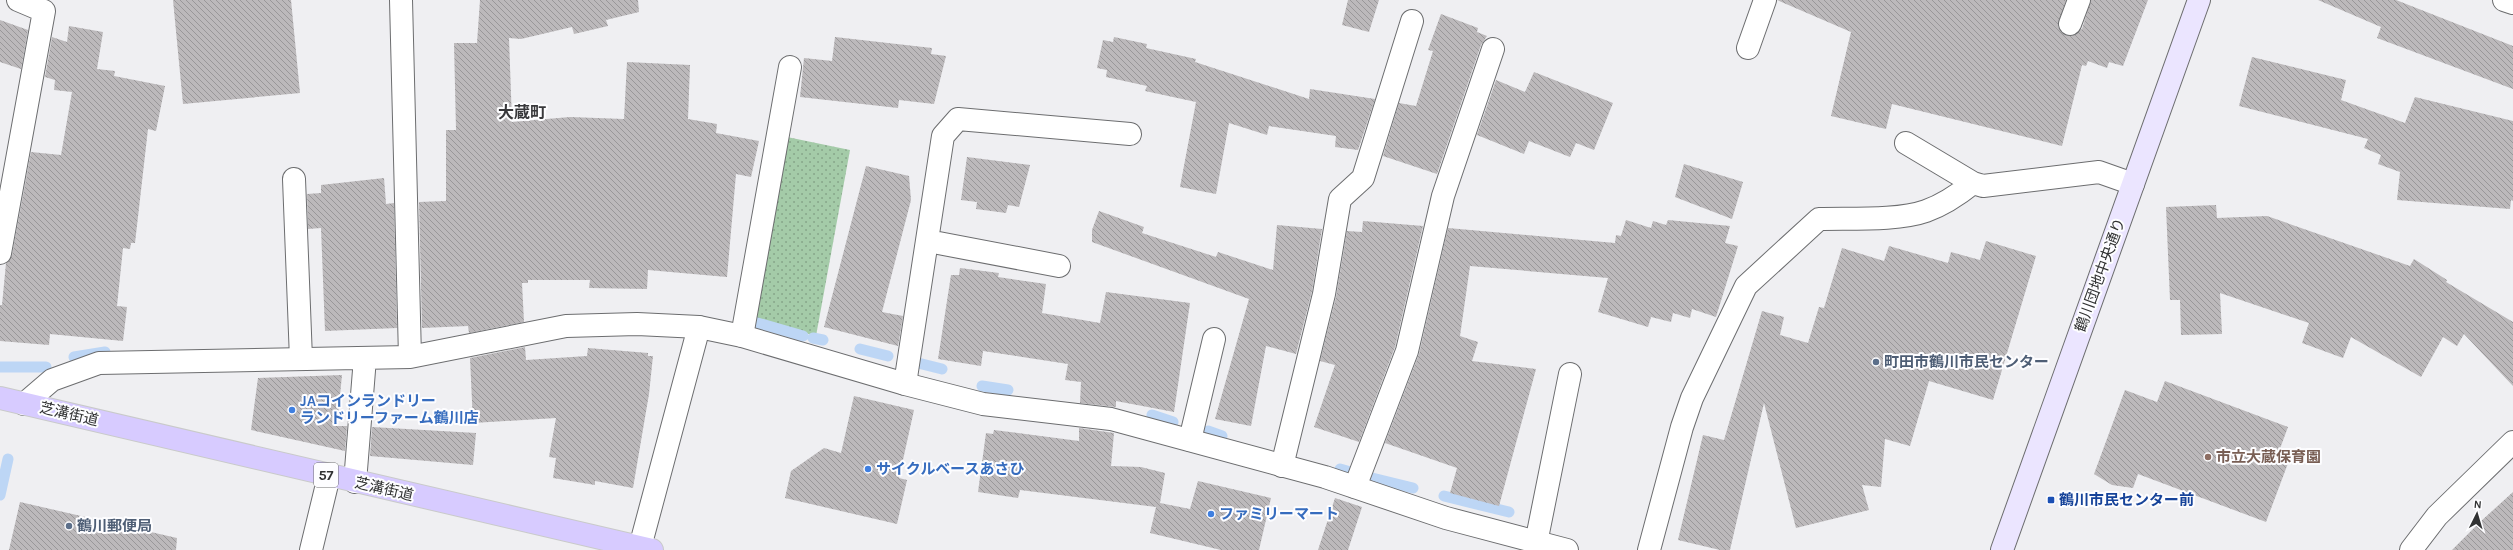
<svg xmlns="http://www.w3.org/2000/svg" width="2513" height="550" viewBox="0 0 2513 550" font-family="Karla,'Noto Sans JP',sans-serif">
	<defs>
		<pattern id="park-dots" width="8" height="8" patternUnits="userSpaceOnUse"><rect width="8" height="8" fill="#a4cba8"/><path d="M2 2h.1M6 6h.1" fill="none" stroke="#86a589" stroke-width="1.8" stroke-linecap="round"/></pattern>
		<pattern id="building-back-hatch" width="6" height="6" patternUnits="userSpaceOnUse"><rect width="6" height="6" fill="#bcb9bb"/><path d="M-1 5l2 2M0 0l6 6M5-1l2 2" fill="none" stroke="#999799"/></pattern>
	</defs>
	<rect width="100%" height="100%" fill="#efeff2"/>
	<path fill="url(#park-dots)" d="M787,137L850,150L816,336L754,320Z"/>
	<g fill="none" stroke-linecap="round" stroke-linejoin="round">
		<path stroke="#bdd6f5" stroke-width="11" d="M754,322L803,336
			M813,338L823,340
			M860,349L888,356
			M74,357L105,352
			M918,363L942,369
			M0,367H46
			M982,386L1008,390
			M1152,415L1173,422
			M1208,431L1222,436
			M1340,469L1354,473
			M1368,477L1413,488
			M0,495L8,459
			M1444,496L1509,512"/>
	</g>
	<path fill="url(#building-back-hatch)" d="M173,0H291L300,93L183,104Z
		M480,0H638L639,12L606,20L608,26L574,34L572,27L521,39L509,38L512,122L570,117L624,119L627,62L690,65L688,119L717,124L716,133L759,141L751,177L736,174L727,277L648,270L647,289L589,288L590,280H528V283H522L524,322L469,333L468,326L422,328L419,202L446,201V130H456L454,43H477Z
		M1348,0H1379L1369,32L1342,25Z
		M1777,0H2066L2058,26L2061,32L2072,36L2082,29L2091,0H2148L2123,66L2109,62L2107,68L2088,61L2086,66L2082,65L2062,146L1892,104L1886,129L1831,116L1851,32Z
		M2318,0H2396L2513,46V89L2377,38L2381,27Z
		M1441,14L1478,28L1477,32L1487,36L1481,45L1437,174L1383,156L1399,103L1416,106L1433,51L1428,50Z
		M0,20L28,30L21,69L0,62Z
		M69,26L103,32L97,69L115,71L114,76L165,86L156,131L148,129L135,243H131L130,249L123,248L117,306L127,307L123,341L50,334L49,345L0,341V305H2L6,263L12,255L31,152L61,155L72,92L54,90L55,80L45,77L52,37L67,42Z
		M835,37L932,48L931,54L946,56L934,104L899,100L898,108L800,97L804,58L832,61Z
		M1114,37L1147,44L1146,48L1196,59L1195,62L1309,99L1310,89L1375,99L1358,150L1335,147L1336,136L1269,126L1267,135L1229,123L1216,194L1180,187L1196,102L1145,91L1147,86L1106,77L1107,70L1097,68L1103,40L1113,42Z
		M2252,57L2346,80L2341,100L2405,123L2415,97L2513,121V201L2511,200L2510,209L2397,200L2400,172L2378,164L2381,155L2364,148L2368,139L2239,106Z
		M1534,72L1613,103L1594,150L1576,143L1570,157L1529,141L1524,154L1477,135L1496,80L1525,92Z
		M967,157L1030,165L1019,207L1008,205L1006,213L976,209L977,202L961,200Z
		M1684,164L1743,182L1732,219L1675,197Z
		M866,166L909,176L911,200L882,312L903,316L898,346L824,327Z
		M384,178L386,204L394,203L397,328L325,331L321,228L308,229L307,194L321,193V185Z
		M2216,205L2217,218L2267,216L2410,266L2414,259L2447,280L2446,282L2513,322V386L2464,334L2457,346L2443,337L2421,377L2351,337L2343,358L2302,343L2309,323L2220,293L2222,334L2181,335L2180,300H2170L2166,207Z
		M1099,211L1144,227L1142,233L1216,257L1218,252L1273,270L1277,225L1322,229L1312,291L1296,354L1266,346L1251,426L1215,419L1249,299L1092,242V230Z
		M1626,220L1651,228L1653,221L1666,225L1668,220L1730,226L1725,243L1738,246L1716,317L1692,309L1690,318L1673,313L1671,322L1651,317L1648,327L1598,312L1608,278L1470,266L1460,336L1478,342L1472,361L1536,369L1499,506L1450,493L1457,468L1385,443L1419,354L1448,228L1615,243L1616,235L1621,236Z
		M1363,221L1423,226L1395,347L1359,442L1314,427L1335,365L1320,361L1336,297L1347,231L1362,232Z
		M1986,241L2036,256L1993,400L1929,381L1910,446L1885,439L1881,487L1862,485L1869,510L1796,528L1764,403L1730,550H1720L1678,540L1703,435L1724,440L1762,311L1784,317L1780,335L1808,343L1819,307L1824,308L1842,248L1884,261L1889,246L1948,263L1951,252L1980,260Z
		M960,268L999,273L998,277L1046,284L1042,313L1100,323L1106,292L1190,303L1174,412L1116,401V407L1080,403L1081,382L1065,380L1068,364L983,351L981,366L938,359L951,275H959Z
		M525,347L526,360L587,356L588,348L648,353V356H653L649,394L633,488L595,481V485L553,478L556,458L549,457L556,418L473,423L470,358Z
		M342,375L337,426H347L345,451L251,430L258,378Z
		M2165,381L2288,427L2278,454L2290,458L2266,522L2138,474L2133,488L2112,485L2094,474L2125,390L2157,402Z
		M854,396L914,410L899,478L907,480L897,524L785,498L791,471L824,448L841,453Z
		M372,427L476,433L473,465L370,456Z
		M1079,428L1114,433L1111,466L1141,467L1165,473L1160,503L1190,509L1198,481L1271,498L1259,550H1221L1150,533L1156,507L1020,490L1018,498L978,492L986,433L993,434L994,430L1079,441Z
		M2513,492V550H2452L2480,522Z
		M1335,498L1362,507L1348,550H1318Z
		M20,502L177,538L176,550H9Z"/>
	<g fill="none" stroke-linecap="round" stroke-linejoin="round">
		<defs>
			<path id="lane" d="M1906,143L1973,183L1983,186L2099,172L2133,184
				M294,179L301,359
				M928,241L1059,266
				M0,253L44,11L18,0
				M742,336L790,67
				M905,384L943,136L958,119L1130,134
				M1190,440L1214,339
				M1282,466L1324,294L1340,199L1363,178L1412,21
				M1355,487L1407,351L1443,196L1493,49
				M1536,543L1570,374
				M640,547L699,327
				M1649,550L1682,427L1692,398L1746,286L1819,219C1849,218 1898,221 1926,211C1943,205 1958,195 1973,183"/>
			<path id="street" d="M401,0L410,357
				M2504,0L2513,3
				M2070,24L2079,0
				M1748,48L1765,0
				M24,404L52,380L99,363L410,357L566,326L637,324L699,327L742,336L905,384L983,404L1111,419L1325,477L1446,518L1567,550
				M355,482L365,358
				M311,550L329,476
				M2411,550L2437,516L2513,442"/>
			<path id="secondary" d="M2002,550L2199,0"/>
			<path id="primary" d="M0,398L652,550"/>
		</defs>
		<use href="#lane" stroke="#6c6d6f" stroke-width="24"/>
		<use href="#street" stroke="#6c6d6f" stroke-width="24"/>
		<use href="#secondary" stroke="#6c6d6f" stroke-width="24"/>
		<use href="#primary" stroke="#c9caca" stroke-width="24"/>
		<use href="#lane" stroke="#fff" stroke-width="22"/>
		<use href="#street" stroke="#fff" stroke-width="22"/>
		<use href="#secondary" stroke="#ebe5ff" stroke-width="22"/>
		<use href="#primary" stroke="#d7cbff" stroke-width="22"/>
	</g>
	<g fill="#5c6f8a" stroke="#fdfdff" stroke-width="1.5">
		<circle cx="1876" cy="362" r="4"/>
		<circle cx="69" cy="526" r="4"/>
	</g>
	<g fill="#3f7fe0" stroke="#fdfdff" stroke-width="1.5">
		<circle cx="292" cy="410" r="4"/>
		<circle cx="868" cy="469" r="4"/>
		<circle cx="1211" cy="514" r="4"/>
	</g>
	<circle fill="#8d6e63" stroke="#fdfdff" stroke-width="1.5" cx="2208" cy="457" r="4"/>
	<rect fill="#1a4fb4" stroke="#fdfdff" stroke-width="1.5" x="2047" y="496" width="8" height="8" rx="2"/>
	<g text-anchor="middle" stroke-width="4" stroke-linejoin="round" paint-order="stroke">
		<rect fill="#fdfdff" stroke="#6e6f70" stroke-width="1" x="314" y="463" width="24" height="24" rx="3"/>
		<g font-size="14" font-weight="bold" fill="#313233">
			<text x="326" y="480">57</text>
		</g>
		<g font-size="15" fill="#313233" stroke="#fdfdff">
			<text transform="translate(2100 275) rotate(-70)" y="5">鶴川団地中央通り</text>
			<text transform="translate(69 414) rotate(13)" y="5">芝溝街道</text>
			<text transform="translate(384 489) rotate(13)" y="5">芝溝街道</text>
		</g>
		<g font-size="15" font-weight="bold" fill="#4e5e75" stroke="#fdfdff" text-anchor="start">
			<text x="1884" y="367">町田市鶴川市民センター</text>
			<text x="77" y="531">鶴川郵便局</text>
		</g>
		<g font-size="15" font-weight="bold" fill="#366cbe" stroke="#fdfdff" text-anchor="start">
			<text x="300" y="406">JAコインランドリー<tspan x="300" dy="17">ランドリーファーム鶴川店</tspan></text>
			<text x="876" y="474">サイクルベースあさひ</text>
			<text x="1219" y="519">ファミリーマート</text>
		</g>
		<g font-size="15" font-weight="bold" fill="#785e54" stroke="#fdfdff" text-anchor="start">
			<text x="2216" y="462">市立大蔵保育園</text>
		</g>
		<g font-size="15" font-weight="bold" fill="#164399" stroke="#fdfdff" text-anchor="start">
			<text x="2059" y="505">鶴川市民センター前</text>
		</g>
		<g font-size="16" font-weight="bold" fill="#38383b" stroke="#fdfdff">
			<text x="522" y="118">大蔵町</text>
		</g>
	</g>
	<g transform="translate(2477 514) rotate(5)" stroke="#fdfdff" stroke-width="3" paint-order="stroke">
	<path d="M0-3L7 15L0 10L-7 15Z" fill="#313233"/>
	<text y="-6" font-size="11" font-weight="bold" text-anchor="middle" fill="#313233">N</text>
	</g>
</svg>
